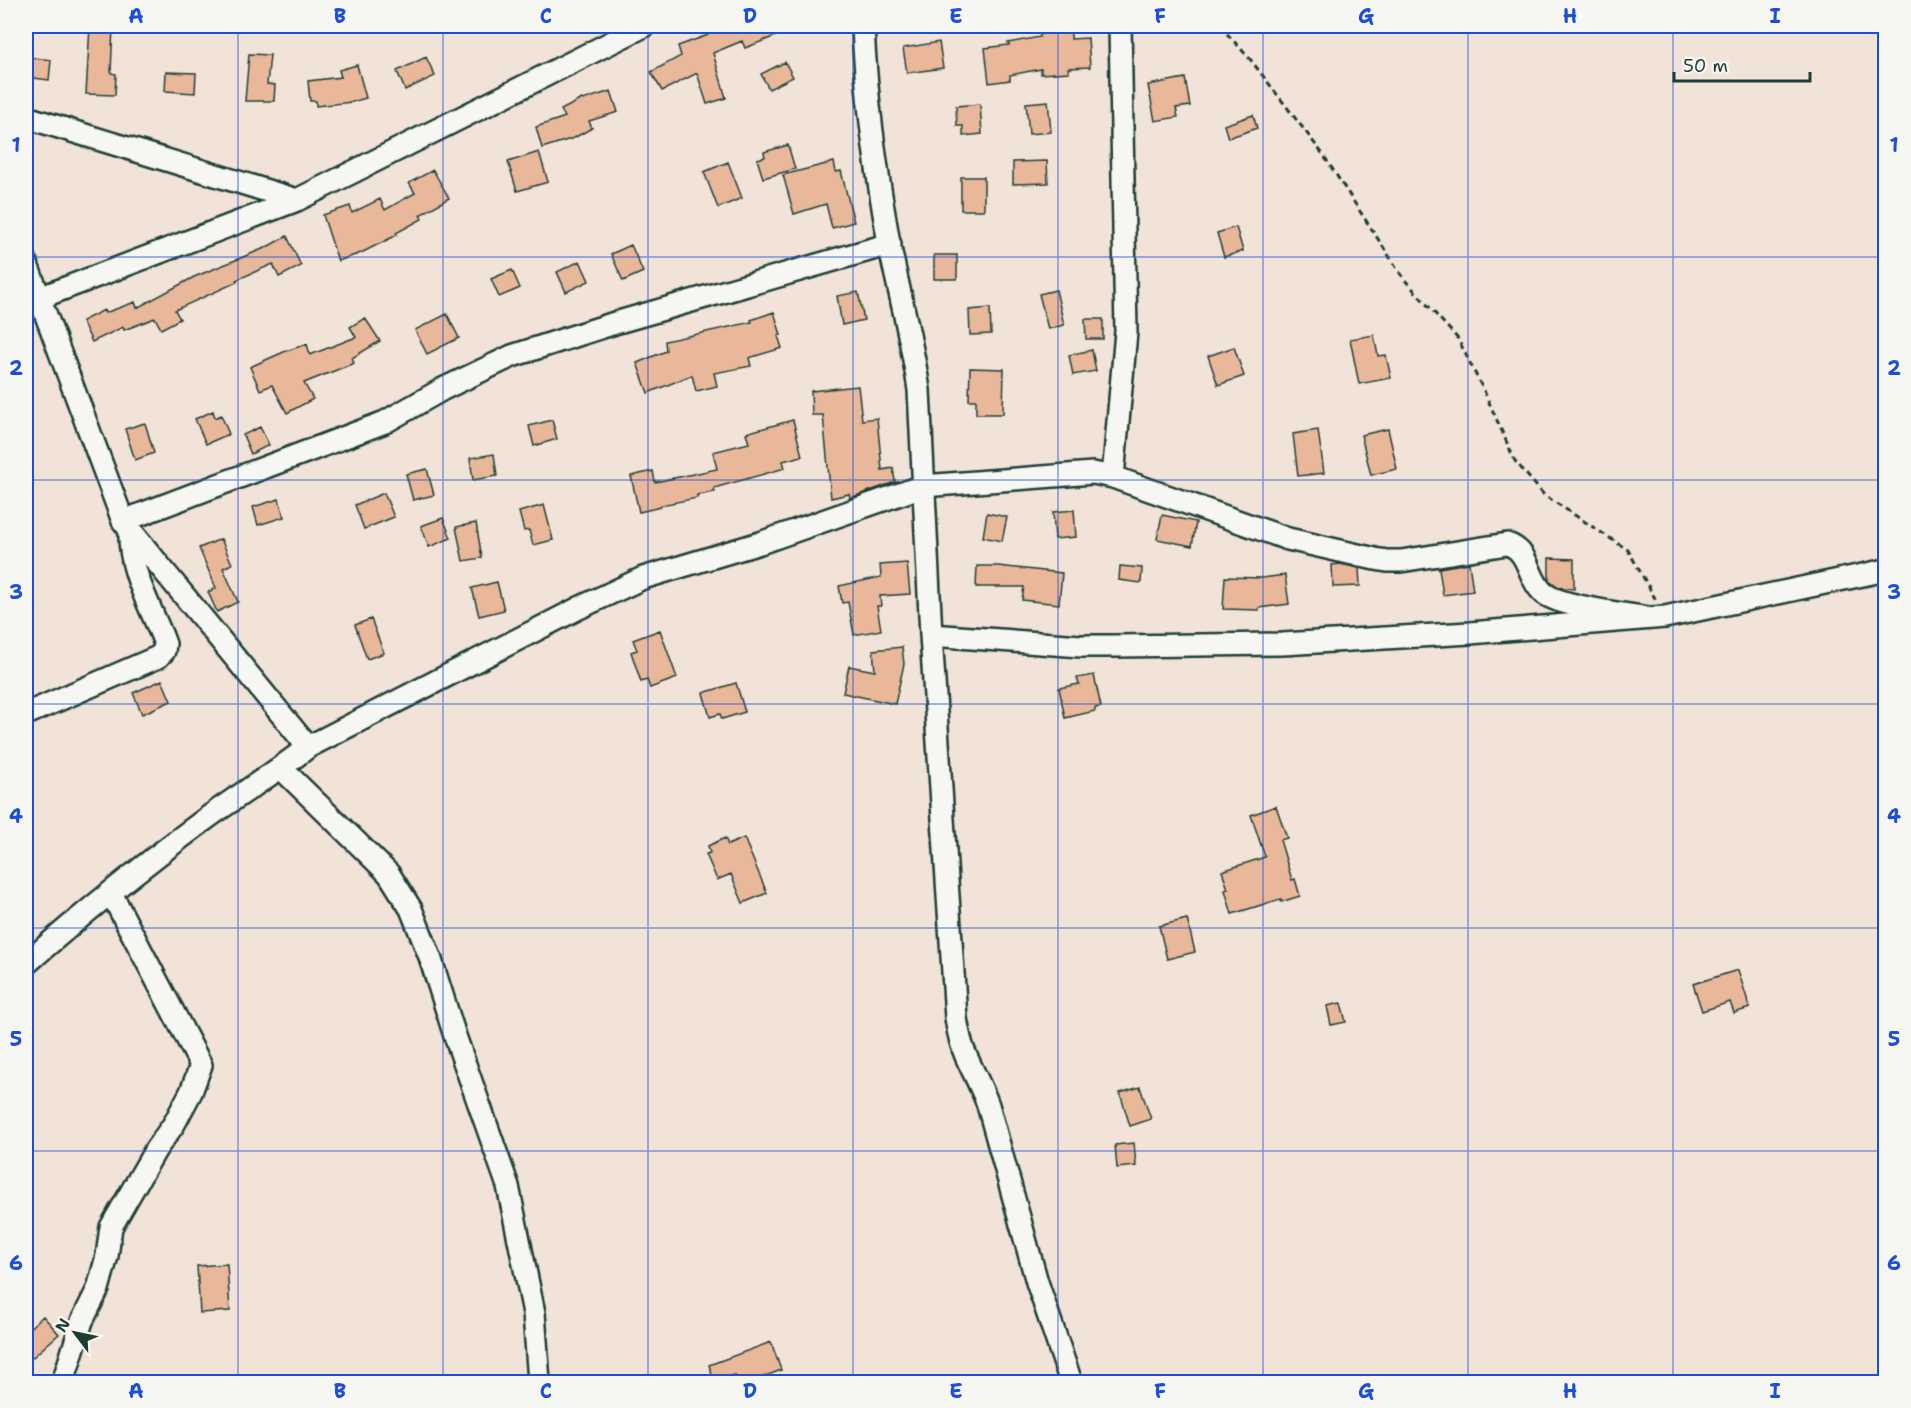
<svg xmlns="http://www.w3.org/2000/svg" width="1911" height="1408" viewBox="0 0 1911 1408" font-family="'Shantell Sans',sans-serif">
	<rect width="100%" height="100%" fill="#f2e3d8"/>
	<filter id="ink" filterUnits="userSpaceOnUse"><feTurbulence type="fractalNoise" baseFrequency=".0167" numOctaves="2"/><feDisplacementMap in="SourceGraphic" scale="12" xChannelSelector="R" yChannelSelector="G"/><feConvolveMatrix kernelMatrix="1 2 1 2 8 2 1 2 1" color-interpolation-filters="sRGB"/></filter>
	<g filter="url(#ink)">
		<path fill="#e9b89a" stroke="#1f3d34" stroke-width="1.5" d="M90,26H113L111,73L116,74L115,95L86,94Z
			M727,26H801L745,48L742,41L713,53L726,98L707,104L697,73L662,91L651,72L681,56L678,46L708,35L707,33Z
			M1071,32V39L1088,38L1090,67L1068,68L1069,72L1041,74V69L1010,75V80L989,83L985,48L1009,45L1008,43L1040,37V34Z
			M939,42L943,68L907,73L903,48Z
			M249,54L270,55L267,84L275,85L274,101H245Z
			M26,57L51,60L49,80L26,77Z
			M426,57L435,76L405,90L397,71Z
			M785,62L793,77L769,89L761,74Z
			M357,65L366,98L352,102L316,106V101H310L308,81L341,77L339,70Z
			M166,72L196,73L195,93L165,91Z
			M1185,78L1190,106L1176,108L1178,117L1155,121L1148,85Z
			M611,91L618,112L589,121L592,128L574,138L542,148L536,127L565,117L561,110L582,99L583,100Z
			M1048,101L1051,132L1029,134L1026,103Z
			M980,104L982,134L963,136V126H957L956,106Z
			M1253,115L1257,128L1228,138L1224,125Z
			M788,145L795,169L763,178L757,159L765,157L764,152Z
			M539,152L548,182L517,191L508,162Z
			M1047,161L1048,183L1013,184V162Z
			M728,162L742,198L718,208L704,172Z
			M834,162L836,172L841,171L854,222L832,228L826,204L794,214L783,175Z
			M433,170L449,198L420,215L422,219L396,233L397,235L361,253L338,261L323,215L350,206L352,213L380,199L385,210L415,193L409,183Z
			M961,177H984V210H961Z
			M1236,227L1243,251L1224,257L1217,233Z
			M287,236L301,266L279,277L273,264L236,280L237,282L175,310L180,319L161,329L155,318L124,330L123,327L92,342L82,321L104,310L105,313L135,302L137,308L194,277L265,248Z
			M631,245L643,272L623,281L611,254Z
			M934,255H957V279H934Z
			M580,261L589,281L566,292L557,272Z
			M512,270L520,288L499,297L491,279Z
			M1056,290L1064,325L1048,329L1039,294Z
			M858,292L864,320L842,325L837,296Z
			M990,308L991,334L970,335L969,310Z
			M774,312L781,335L778,336L782,348L749,358L751,366L714,373L717,386L696,391L692,375L648,393L637,363L666,351L665,341L752,322L751,320Z
			M447,314L459,338L427,354L415,330Z
			M365,318L380,341L352,358L354,363L304,383L313,399L287,413L272,385L260,390L250,367L286,351L307,344L310,355L356,337L350,327Z
			M1085,319H1103V339H1086Z
			M1374,335L1378,356L1386,355L1391,378L1359,384L1350,339Z
			M1234,347L1244,376L1218,385L1208,356Z
			M1092,350L1096,371L1073,375L1069,355Z
			M970,368L1004,369L1003,414H976V400H969Z
			M858,386L862,420L877,418L882,470L893,468L895,482L850,498L849,494L831,498L823,415H812L811,391Z
			M213,411L215,418L221,415L229,434L206,444L195,419Z
			M552,420L557,439L534,446L529,426Z
			M793,420L802,456L783,461L785,468L714,488L715,492L697,495V498L661,505V507L639,512L631,476L653,471L655,482L717,469L713,452L749,443L746,433Z
			M145,423L154,453L135,460L125,429Z
			M260,427L269,445L251,454L243,435Z
			M1388,429L1397,469L1371,475L1361,435Z
			M1318,430L1324,473L1298,476L1293,434Z
			M494,454L497,476L473,480L470,458Z
			M427,469L434,495L413,500L406,474Z
			M384,493L394,517L364,529L355,505Z
			M279,499L284,517L258,525L253,507Z
			M544,505L553,540L533,545L529,530L524,531L519,512Z
			M1074,510L1076,537L1055,539L1053,512Z
			M987,513L1007,517L1002,541L983,537Z
			M1162,515L1196,522L1192,546L1157,539Z
			M443,518L451,538L429,547L421,526Z
			M476,523L482,558L463,561L456,527Z
			M221,539L232,564L223,568L238,602L217,612L208,592L216,588L199,548Z
			M1549,558L1574,559V589L1559,587L1549,580Z
			M907,563L910,594L880,596L881,606H877L881,630L854,635L848,602L842,603L839,586L881,577L880,565Z
			M1469,563L1473,591L1443,595L1439,568Z
			M1340,564L1359,568L1360,586L1333,587L1332,565Z
			M977,566H998L1062,573L1059,604L1022,600L1024,587H976Z
			M1120,566L1142,568L1141,583L1119,580Z
			M1285,575L1289,604L1259,608V610L1223,609L1225,577L1262,578Z
			M497,582L504,610L479,616L472,588Z
			M371,619L384,653L367,659L355,625Z
			M660,630L677,678L650,688L647,680L641,682L631,652L637,650L633,640Z
			M902,647L904,664L895,704L843,693L849,666L875,671L873,650Z
			M1094,675L1101,707L1095,708V711L1065,718L1059,688L1079,684L1077,678Z
			M162,680L171,701L142,714L133,693Z
			M736,683L745,712L722,719L720,714L710,717L703,693Z
			M1276,806L1287,838L1280,840L1292,880L1295,879L1300,896L1281,902V899L1232,914L1225,890L1228,889L1222,871L1265,857L1251,815Z
			M725,838L728,845L744,838L767,893L743,903L731,874L717,880L706,854L710,853L708,846Z
			M1187,919L1195,952L1167,959L1159,926Z
			M1738,970L1750,1008L1734,1013L1730,1002L1702,1011L1693,984Z
			M1341,1003L1346,1022L1331,1025L1327,1006Z
			M1140,1087L1151,1119L1130,1126L1120,1093Z
			M1134,1143L1136,1166L1117,1168L1115,1145Z
			M227,1264L230,1311L200,1313L197,1266Z
			M43,1316L59,1334L26,1363V1331Z
			M771,1342L781,1370L748,1383H737L735,1375L714,1381L709,1365Z"/>
		<g fill="none" stroke-linecap="round" stroke-linejoin="round">
			<defs>
				<path id="street" d="M863,26C866,99 876,170 889,243C899,292 912,340 919,390L931,635L956,1018C958,1031 960,1043 966,1056C973,1072 982,1088 988,1105L1037,1282L1071,1382
					M26,117L297,200
					M26,262L123,521L385,422L443,389L512,356L615,323L890,244
					M26,303L297,200L644,26
					M1113,477L1126,332L1120,26
					M123,521L308,747
					M931,635L1081,646H1115L1282,644L1470,633L1665,617L1886,570
					M26,714L158,657L164,651L165,644L162,636C148,602 128,567 130,529
					M281,768L389,874L411,909L430,957L455,1036L508,1186L534,1313L539,1382
					M26,964C83,913 145,864 207,818C240,794 275,773 308,747L579,608L643,578L760,543L923,486L1093,473L1113,477L1288,539L1375,559L1387,561H1401L1507,544C1531,551 1527,580 1545,594C1563,607 1625,614 1649,618
					M63,1382L82,1321L98,1289L107,1256L111,1227L156,1149L174,1124L191,1092L201,1065L111,893"/>
			</defs>
			<use href="#street" stroke="#1f3d34" stroke-width="26"/>
			<path stroke="#1f3d34" stroke-width="3" stroke-dasharray="6 4.5" stroke-linecap="butt" d="M1220,26L1250,59L1322,153L1404,279L1458,339L1484,391L1515,461L1544,495L1628,550L1656,600"/>
			<use href="#street" stroke="#f6f6f2" stroke-width="21"/>
		</g>
	</g>
	<path fill="none" stroke="#1d4ed8" stroke-width="1.5" stroke-opacity="0.55" d="M238,26V1382M443,26V1382M648,26V1382M853,26V1382M1058,26V1382M1263,26V1382M1468,26V1382M1673,26V1382M26,257H1886M26,480H1886M26,704H1886M26,928H1886M26,1151H1886"/>
	<rect width="1911" height="1408" fill="none" stroke="#f6f6f2" stroke-width="66"/>
	<g transform="translate(75 1333) rotate(302)" stroke="#f6f6f2" stroke-width="4.5" paint-order="stroke">
	<path d="M0-4.5L10 22L0 15L-10 22Z" fill="#1f3d34"/>
	<text y="-9" font-size="16" font-weight="bold" text-anchor="middle" fill="#1f3d34">N</text>
	</g>
	<path d="M1674 72v9h136v-9" fill="none" stroke="#1f3d34" stroke-width="3"/>
	<text x="1683" y="72" font-size="18" fill="#1f3d34" stroke="#f6f6f2" stroke-width="4.5" paint-order="stroke">50 m</text>
	<rect x="33" y="33" width="1845" height="1342" fill="none" stroke="#1d4ed8" stroke-width="2"/>
	<g font-size="20" text-anchor="middle" font-weight="bold" fill="#1d4ed8">
		<text x="136" y="23">A</text>
		<text x="340" y="23">B</text>
		<text x="546" y="23">C</text>
		<text x="750" y="23">D</text>
		<text x="956" y="23">E</text>
		<text x="1160" y="23">F</text>
		<text x="1366" y="23">G</text>
		<text x="1570" y="23">H</text>
		<text x="1775" y="23">I</text>
		<text x="16" y="152">1</text>
		<text x="1894" y="152">1</text>
		<text x="16" y="375">2</text>
		<text x="1894" y="375">2</text>
		<text x="16" y="599">3</text>
		<text x="1894" y="599">3</text>
		<text x="16" y="823">4</text>
		<text x="1894" y="823">4</text>
		<text x="16" y="1046">5</text>
		<text x="1894" y="1046">5</text>
		<text x="16" y="1270">6</text>
		<text x="1894" y="1270">6</text>
		<text x="136" y="1398">A</text>
		<text x="340" y="1398">B</text>
		<text x="546" y="1398">C</text>
		<text x="750" y="1398">D</text>
		<text x="956" y="1398">E</text>
		<text x="1160" y="1398">F</text>
		<text x="1366" y="1398">G</text>
		<text x="1570" y="1398">H</text>
		<text x="1775" y="1398">I</text>
	</g>
</svg>
